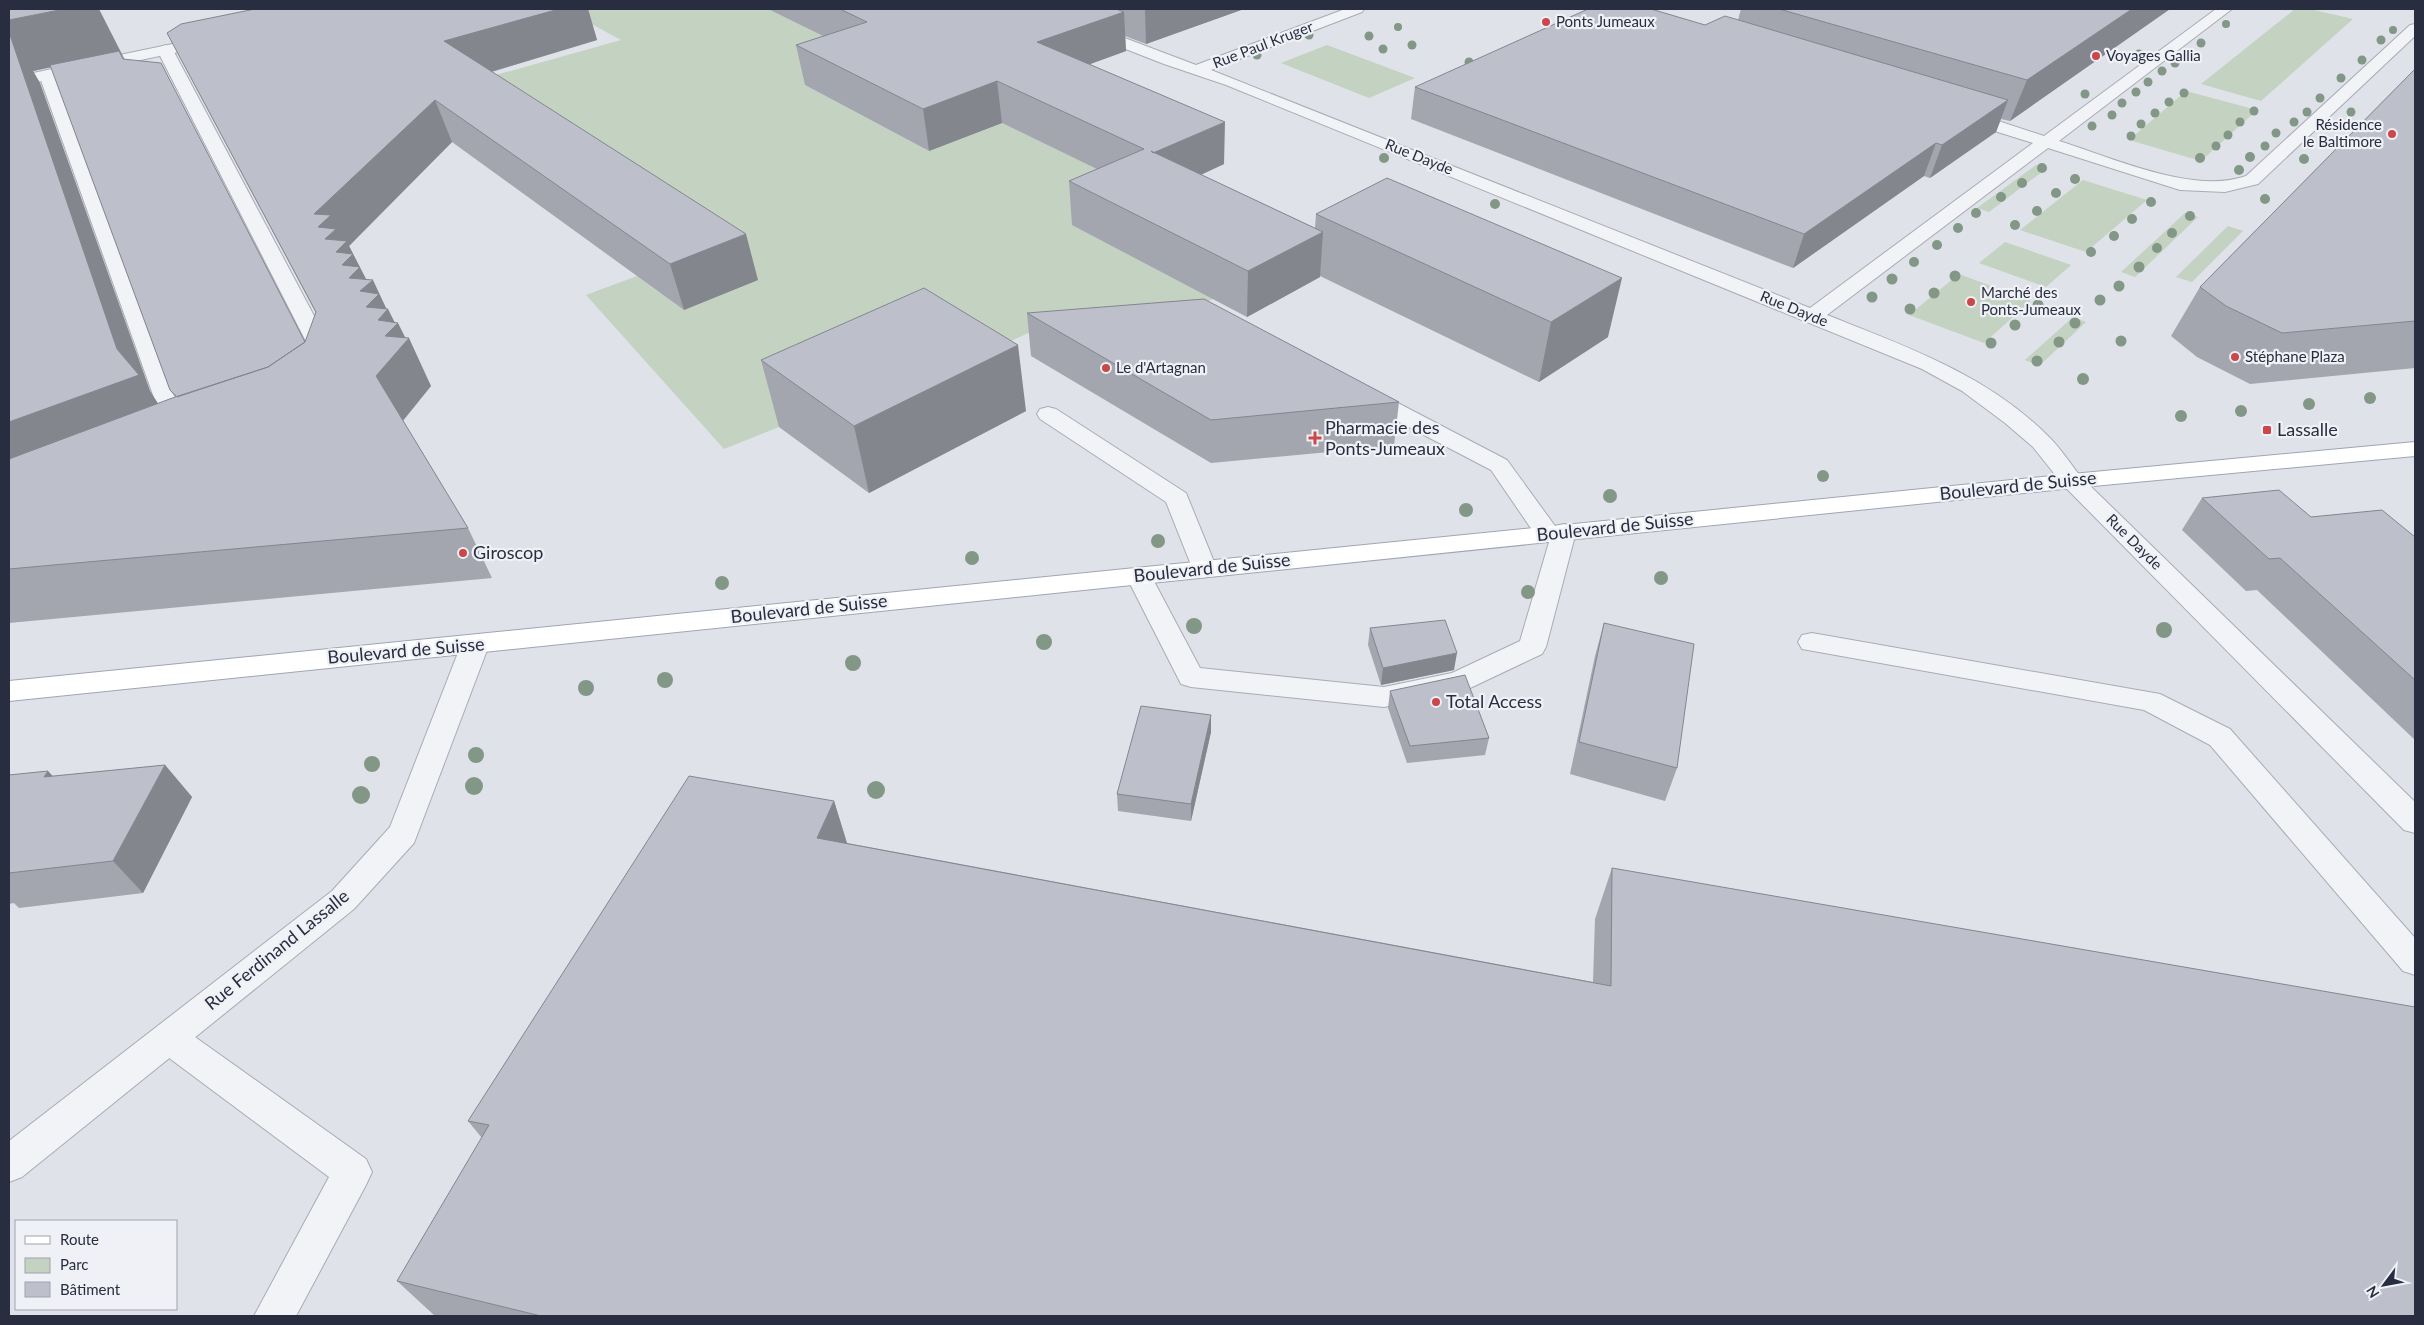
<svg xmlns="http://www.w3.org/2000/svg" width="2424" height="1325" viewBox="0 0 2424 1325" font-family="Lato,sans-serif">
	<rect width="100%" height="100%" fill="#dfe2e8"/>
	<path fill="#c3d2c1" d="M564,9H768L874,61L805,85L929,151L1002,123L1146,192L1213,299L1188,311L1035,330L957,366L779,427L724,449L586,295L637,276L684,310L758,280L464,84L621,40Z
		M2295,9H2310L2353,19L2261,101L2201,84Z
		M1327,45L1415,78L1369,98L1281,63Z
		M2186,91L2257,110L2201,161L2129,140Z
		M2036,165L2047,168L1989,212L1977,208Z
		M2083,180L2147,200L2086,252L2020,230Z
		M2185,213L2198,217L2135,277L2121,272Z
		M2228,226L2243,231L2192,282L2176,277Z
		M2005,242L2071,265L2046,287L1979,263Z
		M1959,274L2031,301L1984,343L1909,315Z
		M2073,317L2086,322L2039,366L2025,360Z"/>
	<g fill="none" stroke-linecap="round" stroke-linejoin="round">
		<defs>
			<path id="lane" d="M165,45L173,50L338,361L335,366L327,367L319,366L316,361L157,50Z
				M47,70L55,75L179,407L200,431L197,436C179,440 167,423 158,409L39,75Z
				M1365,388L1373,390L1507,460L1555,526L1564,524L1573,526L1576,532L1546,647L1542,654L1468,689L1384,707L1191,687L1181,684L1126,576L1130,570L1139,567L1148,570L1200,668L1384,687L1452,673L1520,641L1549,542L1539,540L1491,470L1357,400L1354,395L1357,390Z
				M1048,407L1056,409L1186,493L1217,569L1213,575L1204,577L1195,575L1166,502L1040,419L1037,414L1040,409Z
				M1812,633L2160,694L2230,729L2415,938V975L2403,971L2210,745L2144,710L1802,649L1798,642L1802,635Z
				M169,1022L181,1027L366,1159L372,1172L366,1185L296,1316H254L329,1177L157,1049L151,1038L157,1027Z"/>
			<path id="street" d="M1029,9H1048L1196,65L1345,9H1364L1362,12L1211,70L1810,308L2033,143L1956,119L1954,115L1956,111H1968L2044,136L2216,9H2232L2059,141C2111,157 2193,195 2246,176L2410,25L2415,24V36L2258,184L2225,192L2180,190L2048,148L1827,315C1905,346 1988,375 2049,437C2061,449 2070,463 2080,476L2415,802V833L2404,830L2064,486L2033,447L2005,423L1962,391L1922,369L1226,85L1164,64L1031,12Z
				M211,36L219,41L216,44L9,88V78Z
				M475,636L485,638L489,645L414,843L354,909L22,1177L9,1182V1141L332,891L390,827L461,645L465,638Z"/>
			<path id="primary" d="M2415,442V456L2072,488L9,701V681L2072,474Z"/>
		</defs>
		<use href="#lane" stroke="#a8acb5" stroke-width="2"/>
		<use href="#street" stroke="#a8acb5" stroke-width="2"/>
		<use href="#primary" stroke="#9fa5b4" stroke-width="2"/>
		<use href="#lane" fill="#f2f3f7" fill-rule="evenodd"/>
		<use href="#street" fill="#f2f3f7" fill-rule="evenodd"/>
		<use href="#primary" fill="#fff" fill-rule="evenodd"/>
	</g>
	<g fill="#839786">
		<circle cx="2226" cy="24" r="4"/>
		<circle cx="1398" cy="27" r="4"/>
		<circle cx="2393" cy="30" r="4"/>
		<circle cx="1309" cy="35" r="4.5"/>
		<circle cx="1369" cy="36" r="4.5"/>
		<circle cx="2381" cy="40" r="4.5"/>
		<circle cx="2201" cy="43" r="4.5"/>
		<circle cx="1412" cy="45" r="4.5"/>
		<circle cx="1383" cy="49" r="4.5"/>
		<circle cx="2139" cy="54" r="4.5"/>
		<circle cx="1257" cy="55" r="4.5"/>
		<circle cx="2362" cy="60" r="4.5"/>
		<circle cx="1469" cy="62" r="4.5"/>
		<circle cx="2175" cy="63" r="4.5"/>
		<circle cx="2162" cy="71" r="4.5"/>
		<circle cx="2341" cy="78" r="4.5"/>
		<circle cx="2148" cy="82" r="4.5"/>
		<circle cx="2136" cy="92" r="4.5"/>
		<circle cx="2184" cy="93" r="4.5"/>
		<circle cx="2085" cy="94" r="4.5"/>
		<circle cx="2320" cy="98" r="4.5"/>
		<circle cx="2169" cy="102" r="4.5"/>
		<circle cx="2122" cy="103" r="4.5"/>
		<circle cx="2254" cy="111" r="4.5"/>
		<circle cx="2307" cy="112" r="4.5"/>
		<circle cx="2351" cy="112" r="4.5"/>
		<circle cx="2155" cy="113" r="4.5"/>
		<circle cx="2112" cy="115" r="4.5"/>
		<circle cx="2240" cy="122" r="4.5"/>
		<circle cx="2294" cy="122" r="4.5"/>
		<circle cx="2141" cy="124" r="4.5"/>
		<circle cx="2092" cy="126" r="4.5"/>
		<circle cx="2276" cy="133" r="4.5"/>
		<circle cx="2228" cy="135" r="4.5"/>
		<circle cx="2131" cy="136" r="4.5"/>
		<circle cx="2216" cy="146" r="4.5"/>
		<circle cx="2265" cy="146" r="4.5"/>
		<circle cx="2250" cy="157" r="5"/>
		<circle cx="1384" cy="158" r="5"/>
		<circle cx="2200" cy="158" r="5"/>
		<circle cx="2304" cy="159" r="5"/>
		<circle cx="2042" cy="168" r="5"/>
		<circle cx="2239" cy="170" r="5"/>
		<circle cx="2075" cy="179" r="5"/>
		<circle cx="2022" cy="183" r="5"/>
		<circle cx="2056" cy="193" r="5"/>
		<circle cx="2001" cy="197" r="5"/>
		<circle cx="2265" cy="199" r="5"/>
		<circle cx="2151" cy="202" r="5"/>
		<circle cx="1495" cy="204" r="5"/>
		<circle cx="2037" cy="211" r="5"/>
		<circle cx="1976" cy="213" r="5"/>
		<circle cx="2190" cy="216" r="5"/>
		<circle cx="2132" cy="219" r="5"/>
		<circle cx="2015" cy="225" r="5"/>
		<circle cx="1958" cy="228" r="5"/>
		<circle cx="2172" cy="233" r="5"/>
		<circle cx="2114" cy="236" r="5"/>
		<circle cx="1937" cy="245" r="5"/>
		<circle cx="2157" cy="248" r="5"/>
		<circle cx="2091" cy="252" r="5"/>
		<circle cx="1914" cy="262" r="5"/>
		<circle cx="2139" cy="267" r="5.5"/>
		<circle cx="1955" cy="276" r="5.5"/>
		<circle cx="1892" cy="279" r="5.5"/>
		<circle cx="2119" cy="286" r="5.5"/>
		<circle cx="1934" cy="293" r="5.5"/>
		<circle cx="1872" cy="297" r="5.5"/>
		<circle cx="2100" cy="300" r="5.5"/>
		<circle cx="2038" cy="305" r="5.5"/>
		<circle cx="1910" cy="309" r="5.5"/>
		<circle cx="2075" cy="323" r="5.5"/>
		<circle cx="2015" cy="325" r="5.5"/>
		<circle cx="2121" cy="341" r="5.5"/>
		<circle cx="2059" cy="342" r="5.5"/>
		<circle cx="1991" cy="343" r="5.5"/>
		<circle cx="2037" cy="361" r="5.5"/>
		<circle cx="2083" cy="379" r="6"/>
		<circle cx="2370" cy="398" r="6"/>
		<circle cx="2309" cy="404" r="6"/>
		<circle cx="2241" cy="411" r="6"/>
		<circle cx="2181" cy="416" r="6"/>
		<circle cx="1823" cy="476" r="6"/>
		<circle cx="1610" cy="496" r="7"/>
		<circle cx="1466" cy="510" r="7"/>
		<circle cx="1158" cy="541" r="7"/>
		<circle cx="972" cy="558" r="7"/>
		<circle cx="1661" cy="578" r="7"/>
		<circle cx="722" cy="583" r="7"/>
		<circle cx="1528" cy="592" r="7"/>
		<circle cx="1194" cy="626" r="8"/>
		<circle cx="2164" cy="630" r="8"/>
		<circle cx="1044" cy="642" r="8"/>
		<circle cx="853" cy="663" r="8"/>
		<circle cx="665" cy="680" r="8"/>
		<circle cx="586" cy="688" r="8"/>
		<circle cx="476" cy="755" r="8"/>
		<circle cx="372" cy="764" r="8"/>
		<circle cx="474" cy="786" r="9"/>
		<circle cx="876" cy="790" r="9"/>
		<circle cx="361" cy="795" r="9"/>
	</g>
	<path fill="#a3a5af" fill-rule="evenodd" d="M9,9L121,53H120L124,59L305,342L316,313L167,33L255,9H588L597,40L492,72L758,280L684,310L452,142L349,246L366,279L405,338L431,386L403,421L468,528L492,578L9,623ZM51,67L170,390L175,397L158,404L150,391L40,83L33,71Z
		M768,9H1244L1146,44L1125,36L1126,51L1090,64L1224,164L1201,175L1315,228L1316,214L1608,337L1539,382L1320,276V277L1247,317L1072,225L1069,181L1097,169L1002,123L929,151L805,85L796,45L823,36Z
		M1741,9H2170L2010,121L2001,119L1996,132L1930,178L1924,176L1793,268L1411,119L1415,87L1705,25L1738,20Z
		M2415,69V368L2250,384L2197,357L2171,336L2200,287Z
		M1027,313L1399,402L1394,446L1211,463L1031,356Z
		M761,360L1026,411L869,493L779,427Z
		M2202,498L2311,517L2415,537V740L2257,590L2246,591L2182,530Z
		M1604,623L1677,768L1665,801L1570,774L1595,656Z
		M1370,628L1454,670L1381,685L1368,645Z
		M1390,691L1489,738L1485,755L1407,763L1388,708Z
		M1211,715V732L1191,821L1118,811L1117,794Z
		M165,765L192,797L143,893L19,908L14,903L9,904V775L53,776Z
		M834,801L847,843L1593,982L1595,919L1612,868L2415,1316H435L397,1281L482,1138L468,1121Z"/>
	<path fill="#84868e" d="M64,9H99L127,64L120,53L33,71L40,83L150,391L179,436L9,501V422L117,349L9,76V20Z
		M554,9H588L597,40L460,81L444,41Z
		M1145,9H1244L1146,44Z
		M2132,9H2170L2010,121L2027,80Z
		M1124,12L1126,51L1041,82L1037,42Z
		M997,81L1002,123L929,151L923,109Z
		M435,100L452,142L349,246L368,283L373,280L387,310L388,309L396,325L398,323L407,341L409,338L431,386L400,424L376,376L318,227L314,214Z
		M2008,100L1996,132L1930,178L1942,145Z
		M1225,122L1224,164L1154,196L1153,153Z
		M1936,143L1924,176L1793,268L1804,234Z
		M1323,232L1320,277L1247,317L1248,271Z
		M746,234L758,280L684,310L670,264Z
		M1622,278L1608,337L1539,382L1551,322Z
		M1018,345L1026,411L869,493L854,426Z
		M1457,653L1454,670L1381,685L1383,668Z
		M1211,715V732L1191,821V804Z
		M165,765L192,797L143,893L113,861Z
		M48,771L78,803L44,777Z
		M834,801L850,853L817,838Z"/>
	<path fill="#bdc0cb" stroke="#84868e" d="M9,9H64L9,20Z
		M255,9H559L444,41L746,234L670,264L435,100L314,214L331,215L318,227L336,229L325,239L347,241L336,252L353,254L342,265L360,267L349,278L373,280L360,291L379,294L366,307L388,309L378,320L398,323L385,336L409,338L376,376L468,528L9,569V459L175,397L268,367L305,342L316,312L167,33L181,24Z
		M840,9H1116L1124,12L1037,42L1225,122L1153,153L1151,151L1323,232L1248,271L1069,181L1144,149L997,81L923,109L796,45L867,22Z
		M1588,9H1651L1705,25L1725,16L2008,100L1942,145L1936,143L1804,234L1415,87Z
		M1779,9H2132L2027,80Z
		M9,32L117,349L139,375L9,422Z
		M119,51L123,59L161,63L305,342L268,367L177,397L170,390L50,65Z
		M2415,69V321L2282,333L2226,306L2200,287Z
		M1387,178L1622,278L1551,322L1316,214Z
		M924,288L1018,345L854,426L761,360Z
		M1204,299L1399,402L1211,420L1027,313Z
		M2279,490L2311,517L2382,510L2415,537V680L2280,558L2269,559L2202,498Z
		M1445,620L1457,653L1383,668L1370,628Z
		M1604,623L1694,644L1677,768L1579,742Z
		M1465,675L1489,738L1410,746L1390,691Z
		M1141,706L1211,715L1191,804L1117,794Z
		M165,765L113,861L9,873V775L48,771L44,777Z
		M689,776L834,801L817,838L1611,986L1612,868L2415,1007V1316H541L397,1281L489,1125L468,1121Z"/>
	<g fill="#cb474a" stroke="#eff1f6" stroke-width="2">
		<circle cx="1546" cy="22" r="5"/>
		<circle cx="2096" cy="56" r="5"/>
		<circle cx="2392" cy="134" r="5"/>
		<circle cx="1971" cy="302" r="5"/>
		<circle cx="2235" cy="357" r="5"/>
		<circle cx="1106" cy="368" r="5"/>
		<rect x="2262" y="425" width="10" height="10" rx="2.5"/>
		<path d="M1312.5 430.5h5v5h5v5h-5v5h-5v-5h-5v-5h5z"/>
		<circle cx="463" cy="553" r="5"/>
		<circle cx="1436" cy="702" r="5"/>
	</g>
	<g text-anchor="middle" stroke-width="4.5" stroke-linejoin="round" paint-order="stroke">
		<g font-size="15" fill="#282e3f" stroke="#eff1f6" text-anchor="start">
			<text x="1556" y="27">Ponts Jumeaux</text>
			<text x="2106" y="61">Voyages Gallia</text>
			<text x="2382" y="130" text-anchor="end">Résidence<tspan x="2382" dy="17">le Baltimore</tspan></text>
			<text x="1981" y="298">Marché des<tspan x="1981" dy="17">Ponts-Jumeaux</tspan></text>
			<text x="2245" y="362">Stéphane Plaza</text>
			<text x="1116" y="373">Le d'Artagnan</text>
		</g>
		<g font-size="15" fill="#282e3f" stroke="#eff1f6">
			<text transform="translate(1263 45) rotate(-21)" y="5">Rue Paul Kruger</text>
			<text transform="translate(1419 157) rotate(22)" y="5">Rue Dayde</text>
			<text transform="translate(1794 309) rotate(22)" y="5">Rue Dayde</text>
			<text transform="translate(2134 542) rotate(45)" y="5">Rue Dayde</text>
		</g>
		<g font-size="18" fill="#282e3f" stroke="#eff1f6" text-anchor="start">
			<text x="1325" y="434">Pharmacie des<tspan x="1325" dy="21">Ponts-Jumeaux</tspan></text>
			<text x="2277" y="436">Lassalle</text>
			<text x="473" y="559">Giroscop</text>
			<text x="1446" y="708">Total Access</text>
		</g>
		<g font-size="18" fill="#282e3f" stroke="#eff1f6">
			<text transform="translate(2018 486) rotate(-6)" y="6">Boulevard de Suisse</text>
			<text transform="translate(1615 527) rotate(-6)" y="6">Boulevard de Suisse</text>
			<text transform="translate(1212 568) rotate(-6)" y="6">Boulevard de Suisse</text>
			<text transform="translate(809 609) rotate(-6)" y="6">Boulevard de Suisse</text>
			<text transform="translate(406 651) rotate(-5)" y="6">Boulevard de Suisse</text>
			<text transform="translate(277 950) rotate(-39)" y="6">Rue Ferdinand Lassalle</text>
		</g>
	</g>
	<rect width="2424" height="1325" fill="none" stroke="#282e3f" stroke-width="20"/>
	<rect x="15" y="1220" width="162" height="90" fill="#eff1f6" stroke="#9fa3ad"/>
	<rect x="25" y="1236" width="25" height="8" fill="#ffffff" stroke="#9fa3ad"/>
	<text x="60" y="1245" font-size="15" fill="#282e3f">Route</text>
	<rect x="25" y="1258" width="25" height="15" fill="#c3d2c1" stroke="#9fa3ad"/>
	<text x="60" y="1270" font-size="15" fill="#282e3f">Parc</text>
	<rect x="25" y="1282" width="25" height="15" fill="#bdc0cb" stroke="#9fa3ad"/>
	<text x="60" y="1295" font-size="15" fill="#282e3f">Bâtiment</text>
	<g transform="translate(2384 1285) rotate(238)" stroke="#eff1f6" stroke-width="4" paint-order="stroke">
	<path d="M0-4L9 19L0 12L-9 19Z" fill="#282e3f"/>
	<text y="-8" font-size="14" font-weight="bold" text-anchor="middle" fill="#282e3f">N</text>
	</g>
</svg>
